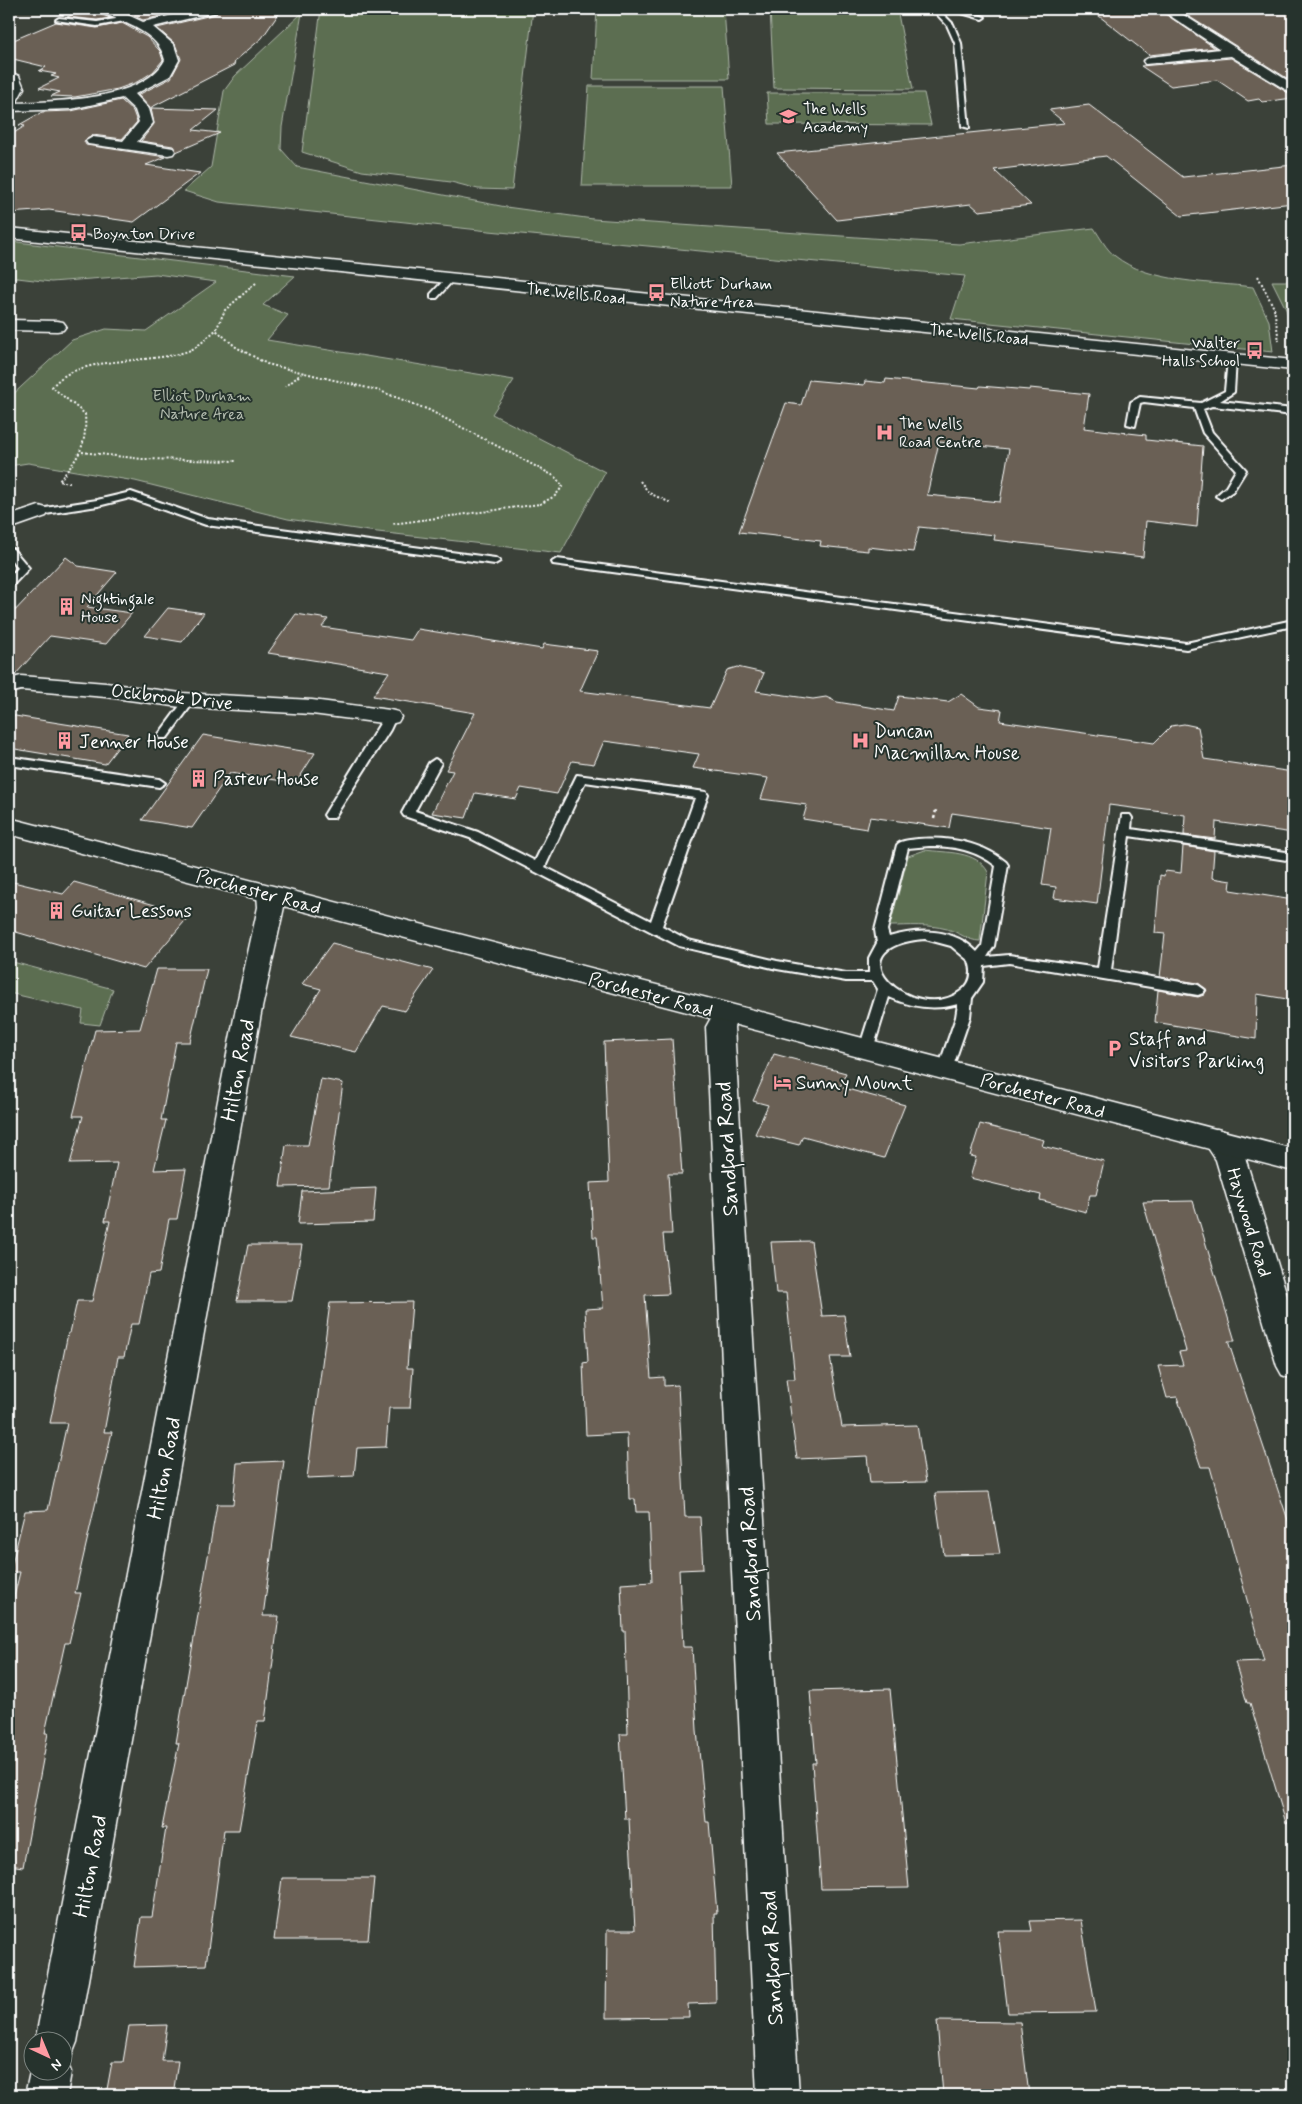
<svg xmlns="http://www.w3.org/2000/svg" width="1302" height="2104" viewBox="0 0 1302 2104" font-family="Mynerve,sans-serif">
	<rect width="100%" height="100%" fill="#3b4139"/>
	<filter id="ink" filterUnits="userSpaceOnUse"><feTurbulence type="fractalNoise" baseFrequency=".02" numOctaves="2"/><feDisplacementMap in="SourceGraphic" scale="10" xChannelSelector="R" yChannelSelector="G"/><feConvolveMatrix kernelMatrix="1 2 1 2 8 2 1 2 1" color-interpolation-filters="sRGB"/></filter>
	<g filter="url(#ink)">
		<path fill="#5b6e51" stroke="#adb6a8" d="M321,9H533L512,190L478,189L451,182L362,171L302,152Z
			M597,9H724L729,79H593Z
			M770,9H897L913,89L774,88Z
			M302,13L282,127L281,149L297,167L506,207L593,219L959,244L1094,228C1100,237 1106,249 1115,256C1148,283 1212,282 1253,287L1269,321L1273,352L951,319L965,276L489,231L219,202L184,191L211,167L224,91L235,76Z
			M589,86H724L732,186H582Z
			M767,93H924L931,125L769,124Z
			M9,241L295,276L263,305L288,315L267,340L514,380L492,414L605,472L561,553L369,531L288,519L135,481L28,463L9,466V398L72,340L106,329L146,331L216,282L156,274L51,282L9,277Z
			M1272,281H1293V332L1286,309Z
			M925,850C946,853 976,850 988,872L980,941C968,941 959,932 947,929C927,924 910,926 890,926L908,856Z
			M9,961L113,989L100,1025L81,1023L83,1010L9,993Z"/>
		<path fill="#6b6154" stroke="#fff" fill-rule="evenodd" d="M86,9H97L100,14L110,18L97,20L67,17Z
			M119,9H191L143,20Z
			M220,9H282L262,38L235,61L234,65L150,108L138,95L171,78L181,59L175,44L157,28L216,14Z
			M1090,9H1158L1215,48L1149,55Z
			M1177,9H1293V82Z
			M56,22L97,28L122,23L147,37L160,51L163,60L153,72L137,82L118,89L75,97L51,96L60,92L39,88L59,78L51,76L56,74L39,71L46,67L9,58V42Z
			M1231,58L1293,96V98L1262,102L1259,99L1248,101L1217,80L1171,86L1141,66Z
			M121,100L133,111L137,122L122,139L93,135L84,141L86,145L166,157L146,165L200,173L134,222L49,210L9,213V136L25,126L19,125L42,112L71,111Z
			M1089,105L1183,177L1293,165V203L1181,216L1106,156L994,170L1031,205L979,211L971,204L837,220L777,153L1065,123L1049,110Z
			M151,108L218,110L193,130L220,133L176,152L173,146L141,141L154,124Z
			M886,379L979,388L980,386L1029,390L1030,388L1089,394L1084,428L1146,435V440L1203,446L1197,527L1146,521L1143,557L994,540L995,535L919,527L913,552L868,547V551L820,546L821,541L739,532L786,403L801,405L809,380L864,385L865,381L885,383ZM939,442L1009,449L1000,502L927,495Z
			M66,557L78,566L117,572L87,607L132,613L106,644L50,636L14,676L9,677V617Z
			M168,608L204,613L182,642L145,636Z
			M296,614L328,619L322,627L411,640L418,629L542,649L544,644L598,651L580,691L710,708L727,670L737,667L764,673L756,691L813,699L826,697L837,702L894,711L899,696L948,702L961,694L979,707L1002,710L1000,721L1154,743L1171,726L1184,724L1198,727L1204,759L1293,772V833L1216,822L1215,839L1184,835L1185,815L1109,805L1097,904L1054,898L1056,887L1042,885L1051,828L952,813L949,828L870,817L867,829L803,819L807,805L761,799L768,778L693,768L699,754L604,741L594,764L572,761L557,794L521,788L516,799L475,793L466,818L432,813L453,771L446,770L475,713L373,696L389,672L268,653Z
			M9,715L40,720L128,734L105,764L9,748Z
			M203,735L264,745L315,753L296,783L230,773L192,828L142,820Z
			M1183,846L1214,851L1212,878L1231,881L1230,890L1293,900V1000L1257,994L1256,1039L1155,1022L1158,990L1198,997L1204,995L1207,990L1198,983L1160,977L1165,934L1155,933L1160,875L1164,876L1165,871L1181,873Z
			M9,881L63,894L74,882L190,915L144,969L9,930Z
			M332,943L433,970L405,1011L383,1006L356,1052L291,1037L321,989L302,984Z
			M157,969H207L190,1042H176L161,1120H166L154,1170L186,1169L177,1219H169L159,1273L149,1274L139,1324H131L124,1357H118L104,1432H112L75,1593H81L69,1643H65L45,1733H48L23,1867L9,1865V1617L20,1572H10L25,1511L48,1510L67,1423H50L68,1333H70L77,1301H92L110,1221H105L117,1163L70,1164L83,1116H73L95,1030L140,1029Z
			M672,1039L682,1174H668L672,1234H663L669,1294L645,1295L651,1378L664,1377V1386L678,1385L685,1517H700L703,1569L679,1570L683,1647H692L697,1730L706,1822H709L717,1913H714L716,2003L688,2004L689,2017L606,2018L607,1930H635L629,1819H625L620,1734H628L625,1631H623L621,1584L652,1582L649,1512H636L635,1499H629L627,1433L586,1435L583,1363L588,1362L585,1309L603,1308L597,1237H593L590,1183L609,1182L604,1042Z
			M774,1054L846,1073L840,1087L905,1105L884,1158L803,1136L799,1145L755,1134L768,1105L753,1101Z
			M321,1079L343,1083L329,1186L280,1187L286,1145H308Z
			M980,1124L1044,1140L1042,1146L1104,1161L1096,1195H1090L1086,1212L1040,1200L1041,1195L970,1178L976,1157L970,1156Z
			M376,1188L373,1222L298,1224L302,1191Z
			M1193,1201L1235,1341H1228L1293,1535V1821L1286,1823L1250,1703H1247L1235,1662L1264,1661L1210,1467H1201L1177,1397L1167,1398L1158,1366L1183,1365L1179,1352L1186,1351L1143,1202Z
			M811,1241L822,1316L844,1315L850,1357H830L842,1427L917,1425L926,1482L870,1483L867,1456L797,1459L786,1379H795L786,1293H776L771,1242Z
			M248,1245H302L292,1301H237Z
			M412,1302L407,1368H413L410,1408H389L386,1447L357,1448L354,1476L307,1478L330,1303Z
			M284,1461L263,1616H279L265,1721H258L239,1830H224L206,1965L134,1967L141,1917H152L166,1828H162L179,1743H176L217,1504H233L237,1463Z
			M989,1492L1000,1554L944,1555L935,1493Z
			M890,1689L909,1888L821,1889L812,1763H816L810,1691Z
			M282,1878H374L368,1940H274Z
			M1081,1920L1096,2012L1008,2013L998,1931H1032L1030,1921Z
			M937,2021L1020,2022L1029,2095H943Z
			M167,2025L162,2061H178L173,2095H106L112,2062H123L129,2026Z"/>
		<g fill="none" stroke-linecap="round" stroke-linejoin="round">
			<defs>
				<path id="service" d="M932,9H938L953,24L961,43L969,128L962,126L955,43L947,25Z
					M948,9H957L985,17L982,19Z
					M128,17L130,20L97,26L56,20L59,18L97,22Z
					M447,277L454,279L437,298H431V294Z
					M1232,356L1236,359L1234,392L1220,401L1293,409V415L1212,406L1203,409L1212,432L1246,470L1233,491L1221,499L1216,496L1226,487L1236,470L1203,433L1194,408L1144,402L1140,403L1135,426L1127,424L1131,402L1140,397L1201,403L1225,391L1228,359Z
					M131,492L208,519L495,558L500,561L495,564L206,525L130,498L98,506L39,515L34,512L39,509L97,500Z
					M9,548L13,549L29,568L13,585L9,586V577L18,568L9,557Z
					M557,559L1186,643L1293,620V626L1186,649L553,564L552,562Z
					M189,698L193,699V703L167,738H159V734L185,699Z
					M390,714L396,717L390,730L334,818H326L324,815L384,717Z
					M9,757L159,779L165,783L159,787L9,765Z
					M435,759L441,763L415,811L478,832L535,861L577,775L706,792L708,795L662,926L688,940L777,961L846,973H869V958L877,943L875,930L897,845C901,840 911,840 918,839C950,837 981,842 1006,862L1008,865L994,946L987,957L1009,955L1098,968L1122,815H1130L1132,818L1131,829L1293,853V861L1129,836L1111,970L1198,985L1205,990L1203,993L1198,995L1009,963L984,966L983,982L972,998L970,1017L952,1069L945,1074L938,1069L956,1017L958,1004C934,1011 911,1007 889,997L873,1049L871,1052H861L859,1049L878,989L873,981H846L777,969L679,946L470,838L404,816L402,813L429,763ZM585,782L695,798L651,921L545,867ZM929,846C954,846 976,850 996,866L982,946L977,952C955,928 918,928 889,937L887,930L908,848ZM925,939L951,946L969,961C973,973 972,983 961,991C914,1027 827,947 925,939Z"/>
				<path id="minor" d="M99,9H115L143,22L198,9H218L216,12L153,27L174,45L179,60L170,76L135,94L149,109L153,123L137,142L173,148L175,151L173,154L168,155L88,144L86,141L93,137L123,141L139,122L135,110L122,98L71,109L9,111V71L19,76L24,88L16,103C57,101 143,101 165,60C159,32 124,23 101,12Z
					M1160,9H1174L1293,84V94L1231,56L1145,64L1143,61L1150,57L1220,49Z
					M9,320L57,321L63,322L66,326L63,330L57,331L9,330Z
					M39,506L46,508L49,512L46,516L9,529V516Z
					M21,676L106,683L181,693L312,700L390,710L398,712L401,717L398,722L390,724L312,714L181,707L106,697L21,690L9,693V679Z
					M270,886L279,888L283,894L284,907L262,1008L77,2042L71,2057L66,2059L71,2072L67,2095H25L32,2063V2072H62V2042H35L236,1008L258,907L257,894L261,888Z
					M727,1005L737,1007L740,1014L734,1027L799,2095H757L706,1027L717,1007Z
					M1217,1129L1227,1132L1245,1157L1293,1315V1379L1282,1375L1277,1366L1216,1160L1203,1140L1207,1132Z"/>
				<path id="tertiary" d="M9,228L1293,360V370L9,238Z
					M9,818L1293,1149V1171L9,834Z"/>
			</defs>
			<use href="#service" stroke="#fff" stroke-width="4"/>
			<use href="#minor" stroke="#fff" stroke-width="3"/>
			<use href="#tertiary" stroke="#fff" stroke-width="3"/>
			<path stroke="#fff" stroke-width="2" stroke-dasharray="2 2" stroke-linecap="butt" d="M1258,276L1274,308L1279,341
				M256,283L225,310L216,330L236,347L267,364L380,391L429,410L554,476L563,486L555,496L540,504L392,524
				M285,387L301,374
				M82,452L142,459L237,461
				M640,481L649,493L671,503
				M70,483L59,481C79,457 87,446 85,414L52,387C76,354 151,365 188,351C199,347 207,337 216,330"/>
			<path stroke="#fff" stroke-width="2.5" stroke-dasharray="3 3" stroke-linecap="butt" d="M9,605L15,610
				M934,819L936,810"/>
			<use href="#service" fill="#26332d" fill-rule="evenodd"/>
			<use href="#minor" fill="#26332d" fill-rule="evenodd"/>
			<use href="#tertiary" fill="#26332d" fill-rule="evenodd"/>
		</g>
	</g>
	<defs>
		<symbol id="school-bare" viewBox="-9 -9 18 18"><path d="M0-5L7-2L0 1L-7-2ZM-4 1L0 2.5L4 1V4Q0 6-4 4Z" fill="#ff9aa2" stroke="#26332d" stroke-width="2.5" paint-order="stroke"/></symbol>
		<symbol id="bus-bare" viewBox="-9 -9 18 18"><path d="M-5-6H5V4H4V6H2V4H-2V6H-4V4H-5ZM-3.5-4V0h7V-4ZM-3.5 1.2v1.5H-2V1.2ZM2 1.2v1.5H3.5V1.2Z" fill="#ff9aa2" stroke="#26332d" stroke-width="2.5" paint-order="stroke"/></symbol>
		<symbol id="hospital-bare" viewBox="-9 -9 18 18"><path d="M-5-5h3v3.5h4V-5h3V5h-3V1.5h-4V5h-3Z" fill="#ff9aa2" stroke="#26332d" stroke-width="2.5" paint-order="stroke"/></symbol>
		<symbol id="building-bare" viewBox="-9 -9 18 18"><path d="M-4-6H4V6H1V3H-1V6H-4ZM-2.5-4.3h1.7v1.8h-1.7ZM.8-4.3h1.7v1.8H.8ZM-2.5-1h1.7V.8h-1.7ZM.8-1h1.7V.8H.8Z" fill="#ff9aa2" stroke="#26332d" stroke-width="2.5" paint-order="stroke"/></symbol>
		<symbol id="parking-bare" viewBox="-9 -9 18 18"><path d="M-3.5-5.5H1a3.5 3.5 0 0 1 0 7H-1V5.5H-3.5ZM-1-3.4V-.6H.8a1.4 1.4 0 0 0 0-2.8Z" fill="#ff9aa2" stroke="#26332d" stroke-width="2.5" paint-order="stroke"/></symbol>
		<symbol id="hotel-bare" viewBox="-9 -9 18 18"><path d="M-6-4.5h1.5V1H6V5H4.5V3h-9V5H-6ZM-4 0a1.8 1.8 0 1 1 3.6 0ZM.5 0V-2.5h3Q6-2.5 6 0Z" fill="#ff9aa2" stroke="#26332d" stroke-width="2.5" paint-order="stroke"/></symbol>
	</defs>
	<g fill-rule="evenodd">
		<use href="#school-bare" x="776" y="104" width="25" height="25"/>
		<use href="#bus-bare" x="66" y="220" width="25" height="25"/>
		<use href="#bus-bare" x="644" y="280" width="25" height="25"/>
		<use href="#bus-bare" x="1242" y="338" width="25" height="25"/>
		<use href="#hospital-bare" x="872" y="420" width="25" height="25"/>
		<use href="#building-bare" x="54" y="594" width="25" height="25"/>
		<use href="#building-bare" x="52" y="728" width="25" height="25"/>
		<use href="#hospital-bare" x="848" y="728" width="25" height="25"/>
		<use href="#building-bare" x="186" y="766" width="25" height="25"/>
		<use href="#building-bare" x="44" y="898" width="25" height="25"/>
		<use href="#parking-bare" x="1102" y="1036" width="25" height="25"/>
		<use href="#hotel-bare" x="770" y="1070" width="25" height="25"/>
	</g>
	<g text-anchor="middle" stroke-width="4" stroke-linejoin="round" paint-order="stroke">
		<g font-size="16" fill="#fff" stroke="#26332d" text-anchor="start">
			<text x="803" y="114">The Wells<tspan x="803" dy="18">Academy</tspan></text>
			<text x="93" y="239">Boynton Drive</text>
			<text x="670" y="289">Elliott Durham<tspan x="670" dy="18">Nature Area</tspan></text>
			<text x="1240" y="348" text-anchor="end">Walter<tspan x="1240" dy="18">Halls School</tspan></text>
			<text x="899" y="429">The Wells<tspan x="899" dy="18">Road Centre</tspan></text>
			<text x="81" y="604">Nightingale<tspan x="81" dy="18">House</tspan></text>
		</g>
		<g font-size="16" fill="#fff" stroke="#26332d">
			<text transform="translate(576 293) rotate(6)" y="6">The Wells Road</text>
			<text transform="translate(979 334) rotate(6)" y="6">The Wells Road</text>
		</g>
		<g font-size="16" fill="#b5beb1" stroke="#26332d">
			<text x="202" y="401">Elliot Durham<tspan x="202" dy="18">Nature Area</tspan></text>
		</g>
		<g font-size="19" fill="#fff" stroke="#26332d">
			<text transform="translate(172 696) rotate(6)" y="7">Ockbrook Drive</text>
			<text transform="translate(259 891) rotate(15)" y="7">Porchester Road</text>
			<text transform="translate(651 994) rotate(15)" y="7">Porchester Road</text>
			<text transform="translate(1043 1095) rotate(15)" y="7">Porchester Road</text>
			<text transform="translate(1250 1222) rotate(73)" y="7">Haywood Road</text>
		</g>
		<g font-size="19" fill="#fff" stroke="#26332d" text-anchor="start">
			<text x="874" y="737">Duncan<tspan x="874" dy="22">Macmillan House</tspan></text>
			<text x="79" y="748">Jenner House</text>
			<text x="213" y="785">Pasteur House</text>
			<text x="71" y="917">Guitar Lessons</text>
			<text x="1129" y="1045">Staff and<tspan x="1129" dy="22">Visitors Parking</tspan></text>
			<text x="796" y="1089">Sunny Mount</text>
		</g>
		<g font-size="22" fill="#fff" stroke="#26332d">
			<text transform="translate(237 1070) rotate(-79)" y="8">Hilton Road</text>
			<text transform="translate(726 1149) rotate(-93)" y="8">Sandford Road</text>
			<text transform="translate(163 1468) rotate(-79)" y="8">Hilton Road</text>
			<text transform="translate(749 1554) rotate(-93)" y="8">Sandford Road</text>
			<text transform="translate(89 1866) rotate(-79)" y="8">Hilton Road</text>
			<text transform="translate(771 1958) rotate(-93)" y="8">Sandford Road</text>
		</g>
	</g>
	<rect width="1302" height="2104" fill="none" stroke="#26332d" stroke-width="30"/>
	<rect x="15" y="15" width="1272" height="2074" fill="none" stroke="#fff" stroke-width="2" filter="url(#ink)"/>
	<g transform="translate(48 2056) rotate(136)"><circle r="24" fill="#26332d" stroke="#7d8581"/>
	<path d="M0-4L9 19L0 12L-9 19Z" fill="#ff9aa2"/>
	<text y="-8" font-size="14" font-weight="bold" text-anchor="middle" fill="#ffffff">N</text>
	</g>
</svg>
